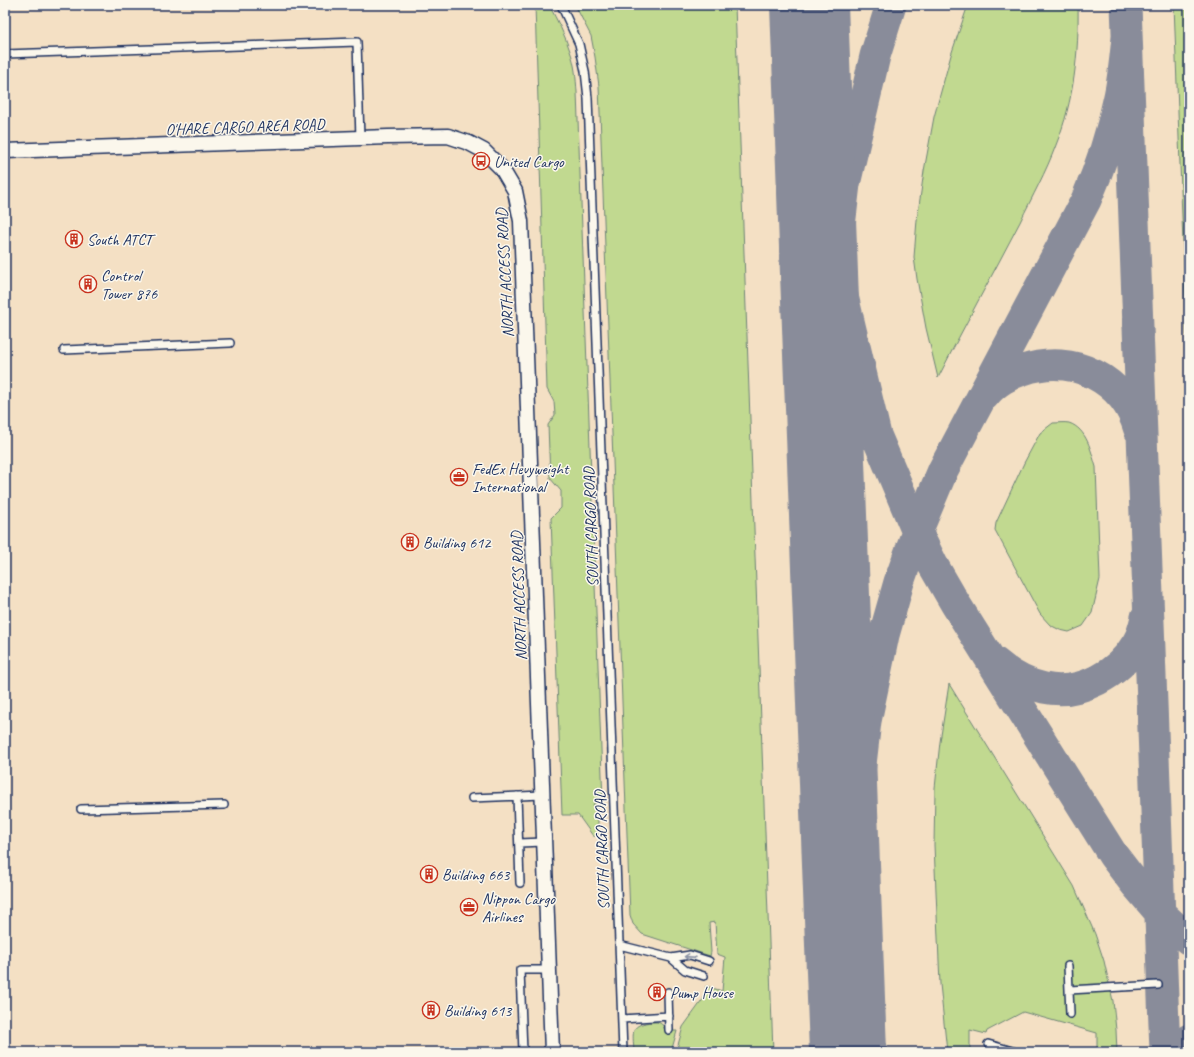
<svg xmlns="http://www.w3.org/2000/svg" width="1194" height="1057" viewBox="0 0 1194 1057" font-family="Caveat,sans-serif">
	<rect width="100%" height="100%" fill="#f7ead5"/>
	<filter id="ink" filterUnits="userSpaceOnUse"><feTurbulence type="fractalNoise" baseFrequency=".025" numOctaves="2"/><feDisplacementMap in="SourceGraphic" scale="8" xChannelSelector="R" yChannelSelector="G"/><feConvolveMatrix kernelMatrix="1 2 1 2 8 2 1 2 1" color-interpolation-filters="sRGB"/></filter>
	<g filter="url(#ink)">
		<path fill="#f4e0c4" d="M5,5H1189V1052H5Z"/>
		<path fill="#c1d990" stroke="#6e8477" d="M535,5H549C557,20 565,35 570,51C575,64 576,78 577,92L603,803L593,804L598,812V836H593L578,815H562L551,518L561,508V491L550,478L548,425L555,415L554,402L547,389Z
			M575,5H735L773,1052H676L683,1027L704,998L706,986L722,991L725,957L717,954L715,922L709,923L711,952L710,956L642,934L633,924L630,915L599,86L595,57L591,36Z
			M968,5H1078C1079,53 1074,100 1056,145C1046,172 1032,197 1020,222C993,274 964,326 938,378L926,328L917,279L914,257L917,220L924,171L934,117L951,55Z
			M1174,5H1189V403Z
			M1053,423C1058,423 1064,422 1069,423C1087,429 1091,451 1096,467L1100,579L1092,613L1083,626L1069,632L1060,630L1050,625L1040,614L995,530L996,523L1024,463L1040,433Z
			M949,684L1074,886L1095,934L1104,961L1113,1001L1116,1030L1117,1052H1097V1033L1023,1012L987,1031L986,1034L970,1030V1052H947L940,984L934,845L935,788L940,742Z
			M654,1022C661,1022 663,1024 665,1031H677L671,1052H634C633,1031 629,1024 654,1022Z"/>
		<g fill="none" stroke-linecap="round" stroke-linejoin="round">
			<path stroke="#898c9a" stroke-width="31" d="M1126,5L1165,1052
				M811,35L823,184L835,262L876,435L917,532L933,565L955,603L1113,855L1136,885L1160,913L1189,940
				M840,226L845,184L875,56L891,5
				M985,395C994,383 1010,374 1023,370C1073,353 1125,379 1139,430
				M826,464L834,299
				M996,663C1010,675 1026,684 1044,688C1080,696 1119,674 1137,643C1142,635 1144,626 1146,617
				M862,1005L869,1052
				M848,1038L853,834L866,721L884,635L899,582L917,532L943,470L1086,200C1100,168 1111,135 1118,101C1123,80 1125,58 1127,37
				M1179,1052L1189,1039"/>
			<path stroke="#898c9a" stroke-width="78" d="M809,5L848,1052"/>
			<defs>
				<path id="service" d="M561,5L579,44L585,71L588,98L623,1052
					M5,54L357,42L360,139
					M64,350L230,343
					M517,796L520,883
					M472,798L542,795
					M81,809L224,805
					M519,843L544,842
					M619,945L671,958L690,955L709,961
					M671,958L685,970L704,976
					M1068,966L1070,1014
					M1069,990L1158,985
					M668,992L669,1030
					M622,1019L669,1016
					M988,1044L1016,1052
					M523,1052L520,970H548"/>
				<path id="minor" d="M5,151L388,137L448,136L469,143L484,151L502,169L515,191L521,221L552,1052"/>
			</defs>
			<use href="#service" stroke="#1b2f5e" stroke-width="10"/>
			<use href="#minor" stroke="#1b2f5e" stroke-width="17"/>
			<use href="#service" stroke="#fbf7ec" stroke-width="7"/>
			<use href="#minor" stroke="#fbf7ec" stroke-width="14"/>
		</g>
		<defs><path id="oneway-shaft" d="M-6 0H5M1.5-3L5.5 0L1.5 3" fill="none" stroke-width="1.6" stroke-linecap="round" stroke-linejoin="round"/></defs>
		<use stroke="#8b93a5" href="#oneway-shaft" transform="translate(690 957) rotate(-176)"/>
	</g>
	<defs>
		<symbol id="bus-ring" viewBox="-11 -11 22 22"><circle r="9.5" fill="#fbf7ec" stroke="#c8321e" stroke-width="1.5"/><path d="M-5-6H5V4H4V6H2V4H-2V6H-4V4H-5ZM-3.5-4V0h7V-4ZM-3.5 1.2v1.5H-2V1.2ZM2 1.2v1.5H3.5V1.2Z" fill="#c8321e"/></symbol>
		<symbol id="building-ring" viewBox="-11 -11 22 22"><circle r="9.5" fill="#fbf7ec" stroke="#c8321e" stroke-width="1.5"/><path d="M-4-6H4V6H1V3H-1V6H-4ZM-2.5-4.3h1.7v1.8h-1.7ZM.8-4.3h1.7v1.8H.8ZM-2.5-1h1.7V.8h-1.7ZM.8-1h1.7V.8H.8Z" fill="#c8321e"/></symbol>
		<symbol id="office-ring" viewBox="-11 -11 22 22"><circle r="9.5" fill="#fbf7ec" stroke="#c8321e" stroke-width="1.5"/><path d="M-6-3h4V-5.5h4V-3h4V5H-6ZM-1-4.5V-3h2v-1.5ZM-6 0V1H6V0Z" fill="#c8321e"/></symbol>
	</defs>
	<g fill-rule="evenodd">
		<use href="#bus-ring" x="471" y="151" width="20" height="20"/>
		<use href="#building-ring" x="64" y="229" width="20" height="20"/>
		<use href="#building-ring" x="78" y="274" width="20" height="20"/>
		<use href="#office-ring" x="449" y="467" width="20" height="20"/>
		<use href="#building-ring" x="400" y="532" width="20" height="20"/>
		<use href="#building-ring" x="419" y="864" width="20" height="20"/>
		<use href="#office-ring" x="459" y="897" width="20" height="20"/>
		<use href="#building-ring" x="647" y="982" width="20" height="20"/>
		<use href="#building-ring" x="421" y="1000" width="20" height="20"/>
	</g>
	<g text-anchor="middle" stroke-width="3" stroke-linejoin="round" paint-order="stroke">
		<g font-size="16" fill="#1b2f5e" stroke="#fbf7ec">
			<text transform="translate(245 126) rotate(-2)" y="6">O'HARE CARGO AREA ROAD</text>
			<text transform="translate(504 273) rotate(-93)" y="6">NORTH ACCESS ROAD</text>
			<text transform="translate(590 527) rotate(-92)" y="6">SOUTH CARGO ROAD</text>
			<text transform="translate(518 596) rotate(-92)" y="6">NORTH ACCESS ROAD</text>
			<text transform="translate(601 850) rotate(-92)" y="6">SOUTH CARGO ROAD</text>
		</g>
		<g font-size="16" fill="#1b2f5e" stroke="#fbf7ec" text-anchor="start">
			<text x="494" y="167">United Cargo</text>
			<text x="87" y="245">South ATCT</text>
			<text x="101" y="281">Control<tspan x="101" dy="18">Tower 876</tspan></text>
			<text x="472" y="474">FedEx Hevyweight<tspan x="472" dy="18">International</tspan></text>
			<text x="423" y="548">Building 612</text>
			<text x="442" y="880">Building 663</text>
			<text x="482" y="904">Nippon Cargo<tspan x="482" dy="18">Airlines</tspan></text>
			<text x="670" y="998">Pump House</text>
			<text x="444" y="1016">Building 613</text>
		</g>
	</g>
	<rect width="1194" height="1057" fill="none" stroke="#fbf7ec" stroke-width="20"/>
	<rect x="10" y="10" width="1174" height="1037" fill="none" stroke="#1b2f5e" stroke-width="1.5" filter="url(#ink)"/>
</svg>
